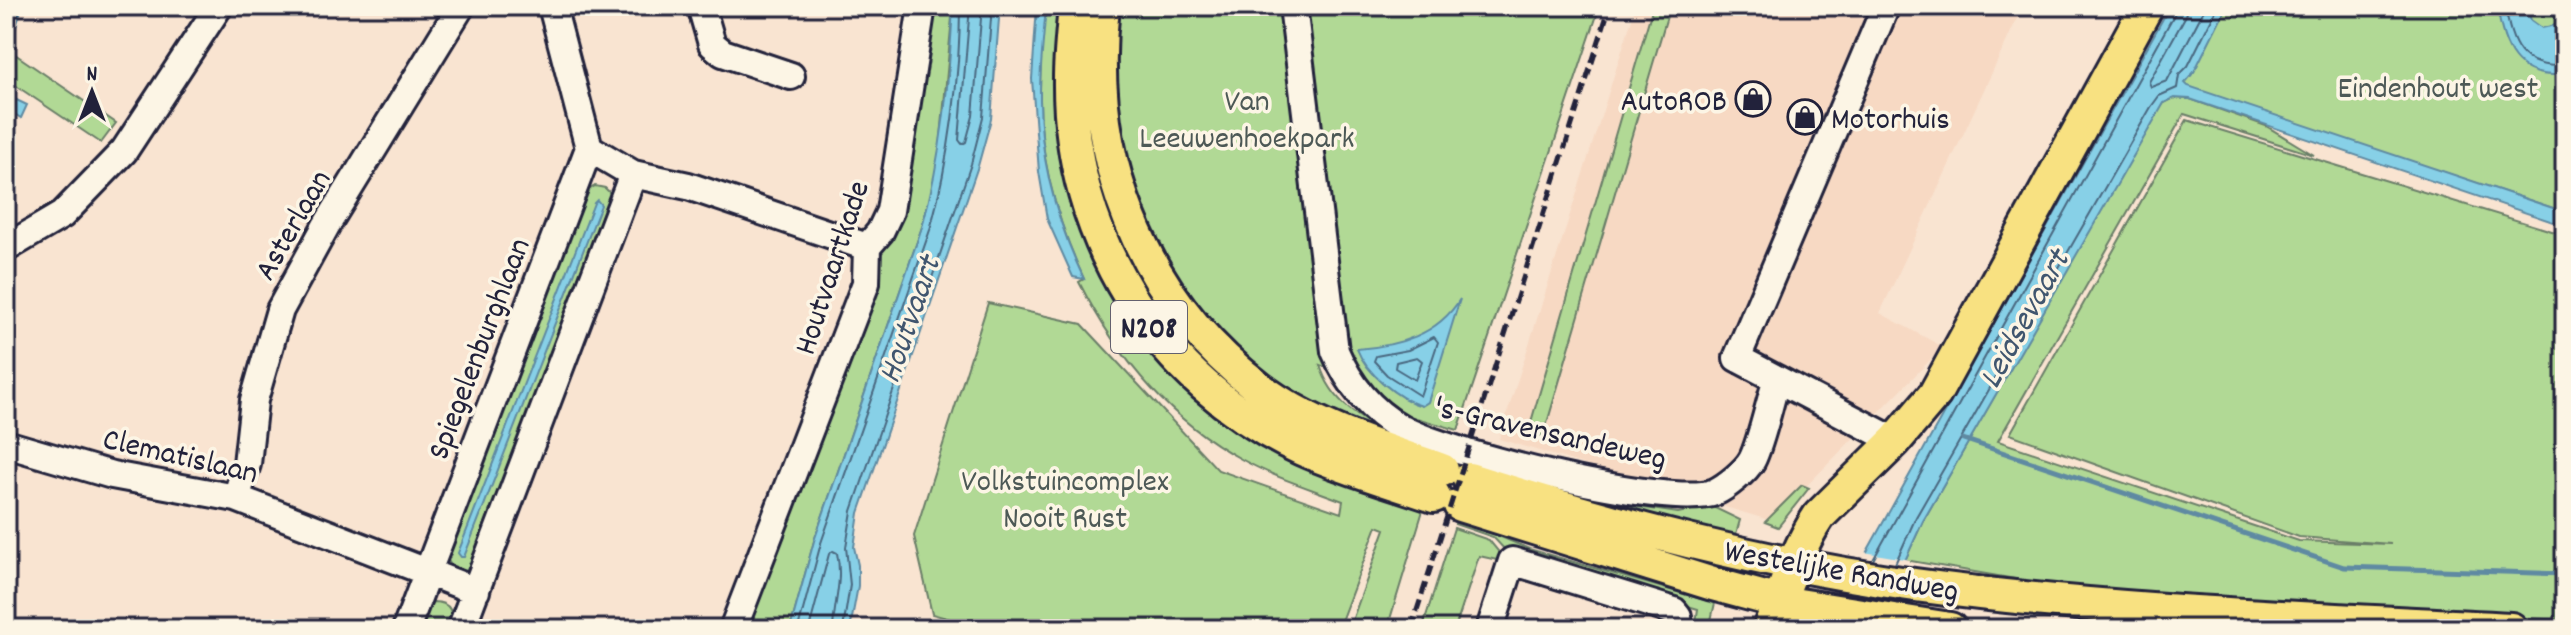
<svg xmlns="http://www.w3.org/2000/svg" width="2571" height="635" viewBox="0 0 2571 635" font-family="Dekko,sans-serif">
	<rect width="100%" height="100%" fill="#f9e4d1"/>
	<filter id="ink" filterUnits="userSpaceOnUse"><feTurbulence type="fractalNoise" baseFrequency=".0125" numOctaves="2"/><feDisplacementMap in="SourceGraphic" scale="16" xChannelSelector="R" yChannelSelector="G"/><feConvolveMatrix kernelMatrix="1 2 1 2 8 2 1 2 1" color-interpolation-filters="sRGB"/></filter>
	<g filter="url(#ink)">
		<path fill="#f7d9c3" d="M1636,6H2023L1880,313L1943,347L1772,521L1499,439Z"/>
		<path fill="#b1d995" stroke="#6a7e68" stroke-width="2" d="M926,6H953L939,159L932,190L922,227L814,541L790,629H739L883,249L896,198Z
			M1042,6H1062L1060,73L1158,358L1424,507L1387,629H1349L1385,529L1377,526L1338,629H987L932,614L914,536L988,303L1082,324L1218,470L1341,513L1343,501C1309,488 1273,477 1241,459C1169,420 1116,355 1079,282L1084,279C1057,221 1039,157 1040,93C1040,63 1043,36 1042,6Z
			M1108,6H1600L1458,430L1395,412L1345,375L1320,365C1331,403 1364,421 1396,439L1295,397L1209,330L1125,191Z
			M1653,6H1670L1545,430L1540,439H1526Z
			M2226,6H2565V212L2172,83Z
			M6,48L116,123L101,143L6,79Z
			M2174,98L2190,99L2266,126L2314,155L2184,114L1998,441L2299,541L2391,544L2299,537L2010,434L2187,120L2565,235V620L2443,614L2056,586L1905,560L1923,521L2158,111L2164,103Z
			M595,186L605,188L614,197L469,571C455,573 451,568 446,556L584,193Z
			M1802,485L1809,488L1778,527L1765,522Z
			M1579,498L1678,513L1711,506L1740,520L1734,541Z
			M1457,518L1529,549L1715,603L1709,629H1695L1698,609L1508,553L1493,537L1455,524Z
			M1454,528L1489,540L1502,556L1497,560L1479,556L1455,629H1422Z
			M433,602C452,602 453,613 451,629H422L420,625L427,604Z"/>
		<path fill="#87d0e7" stroke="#5f8aa2" stroke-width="2" d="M6,6L21,10L14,33L6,31Z
			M953,6H1000L991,119L978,166L859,513L854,547L858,565V586L850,629H790L814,541L922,227C942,155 949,81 953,6Z
			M1037,6H1046C1044,35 1040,64 1040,93C1039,157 1057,222 1084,279L1073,277L1047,219L1039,172L1032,79Z
			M2170,6H2227L2194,72L2185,83L2188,86L2565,212V226L2190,99L2174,98L2164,103L1923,521L1874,629H1824Z
			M2497,6H2526L2531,20L2542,28L2565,23V74C2516,81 2503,47 2497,6Z
			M6,95L27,105L21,118L6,109Z
			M597,200L601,205L464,557H461L458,553L594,203Z
			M1460,299L1428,402L1422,406C1398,399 1366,373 1357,349C1398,346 1438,335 1460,299Z"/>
		<path fill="#f9e4d1" d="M1864,552L1910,560L1894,594L1845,585Z"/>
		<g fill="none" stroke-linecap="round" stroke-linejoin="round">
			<path stroke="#4a6880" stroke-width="2" d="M970,6L959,140L962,144L966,142L973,116L982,6
				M2187,6L2185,17L2149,82L2151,87L2167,81L2206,6
				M2505,6C2512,46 2520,68 2565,66
				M1434,337L1438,342L1420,396L1387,375L1374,361L1376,356L1408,350Z
				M1417,357L1422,361L1415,380L1395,368L1396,362Z
				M1873,560L2175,13L2176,6
				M1895,564L1916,517L2151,107L2159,96L2177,88L2179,75L2188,66L2218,6
				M798,629L821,543L930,230C949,160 960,78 960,6
				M809,629L829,554L833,551L837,553C843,581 834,602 833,629
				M843,629L850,585L846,547L852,511L971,164L983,117L992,6"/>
			<path stroke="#5f8aa2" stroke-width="5" d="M1963,439L2344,567L2565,574"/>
			<defs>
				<path id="minor" d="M552,6L589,148L633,174L688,186L867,247
					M701,6L712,44L723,53L791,76
					M1293,6L1335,351C1349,384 1369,410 1401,428C1444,453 1671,510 1715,492C1726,487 1746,471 1752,460C1761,443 1770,400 1777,379
					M1886,6L1737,358L1895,441
					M6,248L62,215L124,151L219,6
					M6,444L112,475L236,498L476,591
					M236,498L247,464L254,400L280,310L326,226L461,6
					M406,629L589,148
					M461,629L633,174
					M733,629L866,283L867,247L880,232L890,211L922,6
					M1490,629L1512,561L1674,611L1678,616L1679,629"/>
				<path id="major" d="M1075,6C1073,30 1070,55 1070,79C1068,237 1158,383 1302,449C1344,468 1390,481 1434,496
					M1103,6C1086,155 1139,296 1259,388C1310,427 1382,449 1442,470
					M1469,479C1615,525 1763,564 1915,585C2112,612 2312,618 2511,629
					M1460,505L1713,584L1780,602L1950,629
					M1769,629C1784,591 1796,550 1819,516L1895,441L1935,394L2147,6"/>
			</defs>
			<use href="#minor" stroke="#22223b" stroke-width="32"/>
			<use href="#major" stroke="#22223b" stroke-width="38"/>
			<use href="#minor" stroke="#fcf5e5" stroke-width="26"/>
			<use href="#major" stroke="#f8e181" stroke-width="32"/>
			<path stroke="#22223b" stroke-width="5" stroke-dasharray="12 6" stroke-linecap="butt" d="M1411,629L1610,6"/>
		</g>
	</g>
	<defs>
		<symbol id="shop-ring" viewBox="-11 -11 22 22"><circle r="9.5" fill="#fcf5e5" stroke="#22223b" stroke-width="1.5"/><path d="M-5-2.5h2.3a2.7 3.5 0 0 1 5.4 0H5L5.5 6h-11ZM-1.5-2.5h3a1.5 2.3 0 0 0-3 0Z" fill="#22223b"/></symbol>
	</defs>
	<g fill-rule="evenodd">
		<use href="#shop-ring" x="1733" y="79" width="40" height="40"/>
		<use href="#shop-ring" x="1785" y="97" width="40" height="40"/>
	</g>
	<g text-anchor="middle" stroke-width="7" stroke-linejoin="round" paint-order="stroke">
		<rect fill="#fcf5e5" stroke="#63616e" stroke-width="2" x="1111" y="301" width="76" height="52" rx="6"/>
		<g font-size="30" font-weight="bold" fill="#22223b">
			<text x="1149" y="337">N208</text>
		</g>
		<g font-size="32" fill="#4d5956" stroke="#fcf5e5">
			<text x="2438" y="97">Eindenhout west</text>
			<text x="1247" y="110">Van<tspan x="1247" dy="37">Leeuwenhoekpark</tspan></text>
			<text x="1065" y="490">Volkstuincomplex<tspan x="1065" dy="37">Nooit Rust</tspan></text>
		</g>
		<g font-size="32" fill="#22223b" stroke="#fcf5e5" text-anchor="end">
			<text x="1727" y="110">AutoROB</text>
			<text x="1831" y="128" text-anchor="start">Motorhuis</text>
		</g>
		<g font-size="32" fill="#22223b" stroke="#fcf5e5">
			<text transform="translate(291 224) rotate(-60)" y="11">Asterlaan</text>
			<text transform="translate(830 267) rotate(-72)" y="11">Houtvaartkade</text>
			<text transform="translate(477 348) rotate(-69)" y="11">Spiegelenburghlaan</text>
			<text transform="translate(1551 431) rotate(13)" y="11">'s-Gravensandeweg</text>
			<text transform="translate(181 454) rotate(13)" y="11">Clematislaan</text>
			<text transform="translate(1842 569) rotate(10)" y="11">Westelijke Randweg</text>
		</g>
		<g font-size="34" font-style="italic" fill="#40566f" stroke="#fcf5e5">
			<text transform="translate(2022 318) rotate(-61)" y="12">Leidsevaart</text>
			<text transform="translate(907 319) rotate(-71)" y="12">Houtvaart</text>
		</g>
	</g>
	<rect width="2571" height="635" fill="none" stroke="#fcf5e5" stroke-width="32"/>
	<rect x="16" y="16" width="2539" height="603" fill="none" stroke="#22223b" stroke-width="3" filter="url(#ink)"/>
	<g transform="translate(92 92)" stroke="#fcf5e5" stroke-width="6" paint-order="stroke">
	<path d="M0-6L14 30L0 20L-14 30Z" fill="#22223b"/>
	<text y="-12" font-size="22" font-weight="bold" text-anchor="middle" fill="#22223b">N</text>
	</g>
</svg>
